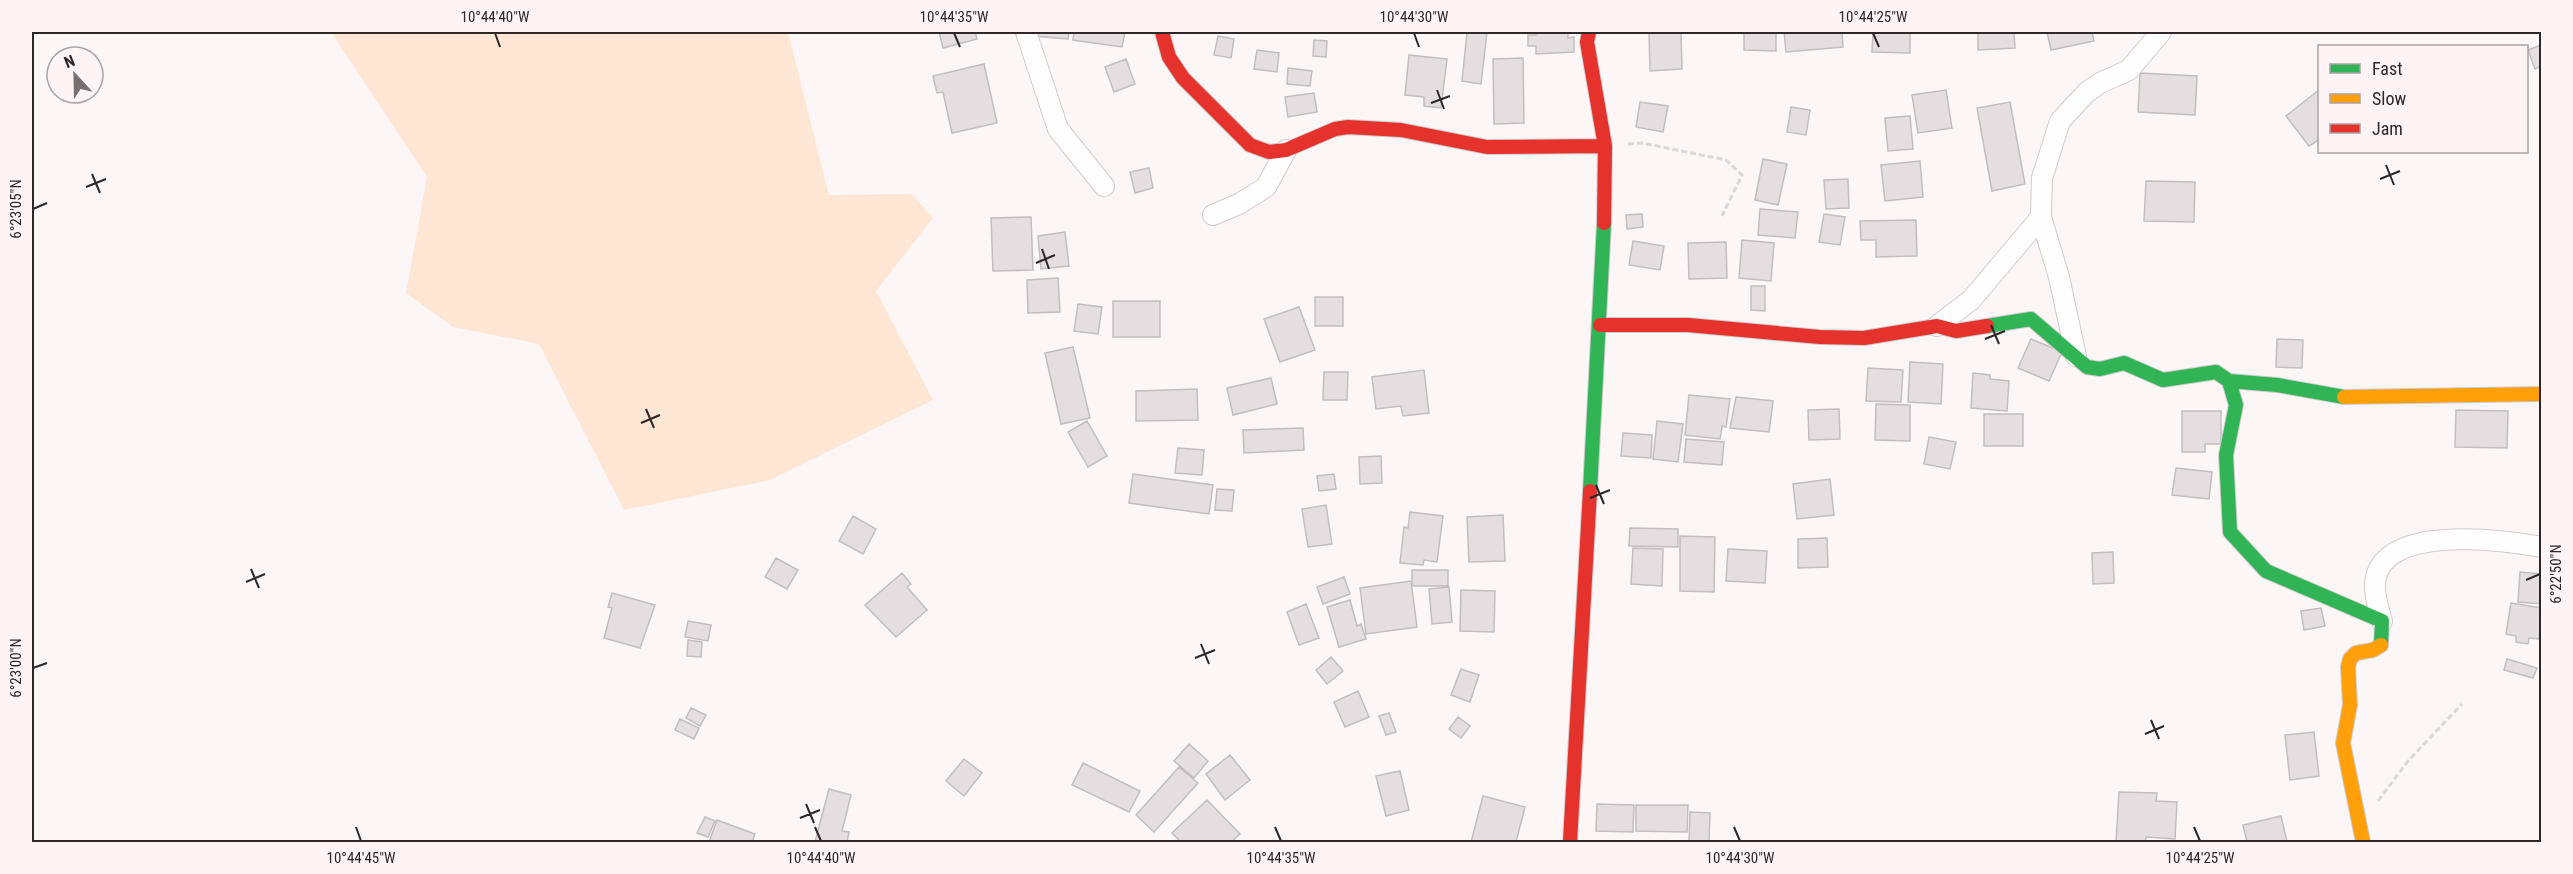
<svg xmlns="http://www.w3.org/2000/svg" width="2573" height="874" viewBox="0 0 2573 874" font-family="'Roboto Condensed',sans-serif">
	<rect width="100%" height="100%" fill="#fcf6f7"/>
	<path fill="#fde6d3" d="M331,32H788L829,195L912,194L933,218L876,291L933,400L770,480L624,510L539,344L453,327L406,293L427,177Z"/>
	<path fill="#e5dee1" stroke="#c4bdc0" stroke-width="1.5" d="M939,32H975L977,39L943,48Z
		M1032,32H1069L1068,39L1032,36Z
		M1074,32H1125L1122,47L1073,40Z
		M1467,32H1487L1481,84L1462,81Z
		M1536,32H1568V38L1574,37V52L1536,54V46H1528V35H1536Z
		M1649,32H1681L1682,69L1650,71Z
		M1744,32H1776V51L1744,50Z
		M1784,32H1842L1843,47L1786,52Z
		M1873,32H1910V53L1872,52Z
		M1978,32H2014L2015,48L1978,50Z
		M2047,32H2092L2094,41L2051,50Z
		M1218,36L1234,39L1231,58L1214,55Z
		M1314,40L1327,41L1326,57L1313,56Z
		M2541,45L2542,66L2535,69L2528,50Z
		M1257,50L1279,53L1277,72L1254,69Z
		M1409,55L1447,59L1441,108L1424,106V97L1405,95Z
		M1523,58L1524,123L1494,124L1493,59Z
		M1126,59L1135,84L1114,92L1105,67Z
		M984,64L997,123L952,133L943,92L937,93L933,76Z
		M1288,68L1312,71L1310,86L1287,84Z
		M2140,73L2197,76L2195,115L2138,112Z
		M1946,90L1952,128L1918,133L1912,95Z
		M2319,90L2320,139L2309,146L2286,116Z
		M1314,93L1317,112L1288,117L1285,97Z
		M1640,102L1668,106L1663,132L1636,127Z
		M2010,102L2025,184L1992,191L1977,108Z
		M1791,107L1810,110L1806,135L1787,132Z
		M1910,116L1913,149L1888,151L1885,118Z
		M1763,159L1787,164L1778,205L1755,200Z
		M1920,161L1923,197L1885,201L1881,165Z
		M1149,168L1153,188L1135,193L1130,172Z
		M1848,179L1849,208L1826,209L1824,180Z
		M2146,181L2195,182L2194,222L2144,221Z
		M1760,209L1798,212L1795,238L1758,235Z
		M1642,214L1643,227L1627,229L1626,215Z
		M1824,214L1845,217L1840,245L1819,242Z
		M1031,217L1033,270L993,271L991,218Z
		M1916,220L1917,256L1876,257V240H1861L1860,221Z
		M1065,232L1069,266L1041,269L1038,236Z
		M1742,240L1774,243L1771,281L1739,278Z
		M1633,241L1664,246L1660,270L1629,265Z
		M1726,242L1727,278L1689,279L1688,243Z
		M1058,278L1060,312L1028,313L1027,280Z
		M1751,286H1765V311L1751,310Z
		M1315,297H1343V326H1315Z
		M1113,301H1160V337H1113Z
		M1078,304L1102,307L1098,334L1074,331Z
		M1299,307L1315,350L1280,362L1264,319Z
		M2031,339L2062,352L2049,381L2018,368Z
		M2277,339L2303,340L2302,368L2276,367Z
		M1073,347L1090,418L1061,424L1045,353Z
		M1910,362L1943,364L1941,404L1908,402Z
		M1868,368L1903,370L1901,402L1866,401Z
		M1424,370L1429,413L1403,416L1401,406L1376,409L1372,377Z
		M1324,372H1348L1347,400H1323Z
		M1973,373L1990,375V379L2009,381L2007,411L1971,408Z
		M1271,378L1277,404L1233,415L1227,388Z
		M1197,389L1198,420L1136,421V391Z
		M1689,395L1730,399L1726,427L1722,426L1720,439L1685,435Z
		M1736,397L1773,401L1769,432L1730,428Z
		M1876,404L1910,405V441L1875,440Z
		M1839,409L1840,439L1809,440L1808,410Z
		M2456,410L2508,411L2507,448L2455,447Z
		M2182,411H2221V444H2205V452H2182Z
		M1984,414H2023V446H1984Z
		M1087,421L1107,456L1088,467L1068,432Z
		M1657,421L1683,424L1678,462L1653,459Z
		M1303,428L1304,450L1244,453L1243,430Z
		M1623,433L1652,435L1651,458L1621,456Z
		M1929,437L1956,442L1950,469L1924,464Z
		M1686,439L1724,442L1722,465L1684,462Z
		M1178,448L1204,450L1202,475L1175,473Z
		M1381,456L1382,483L1360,484L1359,457Z
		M2176,468L2212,472L2209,499L2172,495Z
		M1133,474L1213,485L1209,514L1129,503Z
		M1334,474L1336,489L1319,491L1317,476Z
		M1830,479L1834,515L1797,519L1793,484Z
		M1217,489L1234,490L1232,511L1215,510Z
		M1326,505L1332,544L1308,547L1302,509Z
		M1410,512L1443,516L1437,562L1424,560L1423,565L1400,563L1404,527L1408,528Z
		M1503,515L1505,561L1469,562L1467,517Z
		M853,516L876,529L863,554L839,541Z
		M1630,528L1678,529V547L1629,546Z
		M1680,536L1715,537L1714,592L1680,591Z
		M1827,538L1828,567L1798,568V539Z
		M1633,548L1663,549L1662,586L1631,584Z
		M1728,549L1767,551L1765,583L1726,581Z
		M2113,552L2114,583L2093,584L2092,553Z
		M776,558L798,570L787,589L765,577Z
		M1412,570H1448V586H1412Z
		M2520,572L2542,574V604L2518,602Z
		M902,573L911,584L907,587L927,610L896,637L865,605Z
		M1344,577L1350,594L1323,604L1317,587Z
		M1411,581L1417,627L1366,634L1360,588Z
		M1449,587L1452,622L1432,624L1429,589Z
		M1461,590L1495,591L1494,632L1460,631Z
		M612,593L655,605L640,648L604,638L612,608L608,607Z
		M1350,600L1357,626L1361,624L1366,639L1339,647L1327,607Z
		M2511,603L2542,608L2539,639L2529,638L2528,644L2516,642V636L2506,634Z
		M1306,604L1319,638L1299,645L1287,612Z
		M2321,608L2325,626L2304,630L2301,611Z
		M688,621L711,625L708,641L685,637Z
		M688,640L702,642L701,657L687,656Z
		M1331,657L1343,671L1327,684L1316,670Z
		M2507,659L2537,668L2533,678L2504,670Z
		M1461,669L1479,675L1470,702L1451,695Z
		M1358,691L1369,717L1345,727L1334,702Z
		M691,708L706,715L700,726L686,718Z
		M1389,713L1396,732L1386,735L1379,716Z
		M1458,717L1470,726L1461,738L1449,729Z
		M680,719L699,728L694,739L675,730Z
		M2314,732L2319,776L2290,780L2285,735Z
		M1189,744L1208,761L1194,778L1174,761Z
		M1230,755L1250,780L1225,800L1206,774Z
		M964,759L982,773L964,796L946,781Z
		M1083,763L1140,791L1129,812L1072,785Z
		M1179,767L1198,783L1154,832L1136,815Z
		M1400,771L1409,810L1386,816L1376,776Z
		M829,789L851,795L842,831L849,832L847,842H815Z
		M2119,792L2157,793L2156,801L2177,802L2175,839L2146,837L2145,842H2116Z
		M1483,796L1525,807L1516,842H1471Z
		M1207,800L1240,834L1231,842H1181L1172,833Z
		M1597,804L1634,805L1633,832L1596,831Z
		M1636,805H1688L1687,832L1636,831Z
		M1690,812L1710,813L1709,842H1689Z
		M2281,816L2287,842H2247L2243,825Z
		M705,817L715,821L708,837L697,833Z
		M717,820L755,834L752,842H709Z"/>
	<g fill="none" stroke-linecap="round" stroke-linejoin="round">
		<defs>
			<path id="street" d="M1026,32L1058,129L1104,186
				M1213,215L1239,204L1266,187L1286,150
				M1937,326L1971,300L2041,217
				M2076,356L2059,277L2041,217L2042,178L2060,121L2087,92L2100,83L2129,70L2161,32
				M2382,621C2378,607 2371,586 2378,571C2398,526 2503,540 2542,547"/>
			<path id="fast" d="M1987,326L2031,319L2087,367L2100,369L2124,363L2163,380L2216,372L2229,381L2277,385L2344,397
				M2229,381L2236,405L2226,455L2230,532L2266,571L2382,621L2381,645
				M1590,491L1604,223"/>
			<path id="slow" d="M2344,397L2542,394
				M2363,842L2343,743L2350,705L2348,667L2350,659L2356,653L2373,650L2381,645"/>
			<path id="jam" d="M1162,32L1169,57L1183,78L1250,145L1269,152L1286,150L1335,129L1348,127L1401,130L1487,147L1605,146
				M1589,32L1587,42L1605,146L1604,223
				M1600,325H1688L1820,337L1864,338L1937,326L1956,331L1987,326
				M1570,842L1590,491"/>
		</defs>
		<use href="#street" stroke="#d2cbcc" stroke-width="22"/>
		<use href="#fast" stroke="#d2cbcc" stroke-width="16"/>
		<use href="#slow" stroke="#d2cbcc" stroke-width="16"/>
		<use href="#jam" stroke="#d2cbcc" stroke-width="16"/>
		<path stroke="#dad8d8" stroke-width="3" stroke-dasharray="6 3" stroke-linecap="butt" d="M1628,144L1642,143L1726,160L1742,175L1722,216
			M2378,801L2408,761L2462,704"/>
		<use href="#street" stroke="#fffefe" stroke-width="20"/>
		<use href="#fast" stroke="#30b455" stroke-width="14"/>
		<use href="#slow" stroke="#ff9f0a" stroke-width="14"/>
		<use href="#jam" stroke="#e5322d" stroke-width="14"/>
	</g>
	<path fill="none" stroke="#2f2727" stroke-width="2" d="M495,33L500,47M954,33L960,47M1414,33L1419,47M1873,33L1879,47M1437,90L1444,109M1431,103L1450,96M2386,165L2394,185M92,174L100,193M2380,179L2400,171M86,187L106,179M33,209L47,203M1042,249L1049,269M1036,263L1055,255M1991,325L1999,344M1985,339L2005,331M646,409L654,428M641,423L660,415M1596,485L1604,504M1590,498L1610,490M251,569L259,588M2526,580L2540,574M246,582L265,574M1201,644L1209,664M1195,658L1215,650M33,668L47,663M2151,720L2159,739M2145,734L2164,726M806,804L814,823M800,818L820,810M356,827L361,841M815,827L821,841M1275,827L1281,841M1734,827L1740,841M2194,827L2200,841"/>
	<rect width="2573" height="874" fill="none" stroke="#fef4f5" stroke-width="66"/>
	<rect x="2318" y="45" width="210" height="108" fill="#fef4f5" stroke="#aba2a3" stroke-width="1.5"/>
	<rect x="2330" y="64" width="30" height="9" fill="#30b455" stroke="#aba2a3" stroke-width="1.5"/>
	<text x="2372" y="75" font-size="18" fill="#2f2727">Fast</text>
	<rect x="2330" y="94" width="30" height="9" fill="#ff9f0a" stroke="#aba2a3" stroke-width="1.5"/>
	<text x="2372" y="105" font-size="18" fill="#2f2727">Slow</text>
	<rect x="2330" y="124" width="30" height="9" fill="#e5322d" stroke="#aba2a3" stroke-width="1.5"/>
	<text x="2372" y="135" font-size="18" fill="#2f2727">Jam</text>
	<g transform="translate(75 75) rotate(338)"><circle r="28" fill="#fef4f5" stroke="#aba2a3" stroke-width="1.5"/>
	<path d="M0-4.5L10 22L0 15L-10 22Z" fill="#776f70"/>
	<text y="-9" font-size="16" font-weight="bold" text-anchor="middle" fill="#2f2727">N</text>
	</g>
	<rect x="33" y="33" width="2507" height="808" fill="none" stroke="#2f2727" stroke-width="2"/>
	<g font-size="15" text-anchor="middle" fill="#2f2727">
		<text x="495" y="22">10°44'40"W</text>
		<text x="954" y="22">10°44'35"W</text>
		<text x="1414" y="22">10°44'30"W</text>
		<text x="1873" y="22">10°44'25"W</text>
		<text transform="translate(16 209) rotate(-90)" y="5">6°23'05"N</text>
		<text transform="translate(2556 574) rotate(-90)" y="5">6°22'50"N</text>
		<text transform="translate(16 668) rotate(-90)" y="5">6°23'00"N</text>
		<text x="361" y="863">10°44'45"W</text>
		<text x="821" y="863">10°44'40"W</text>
		<text x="1281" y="863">10°44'35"W</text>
		<text x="1740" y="863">10°44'30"W</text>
		<text x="2200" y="863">10°44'25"W</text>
	</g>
</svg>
